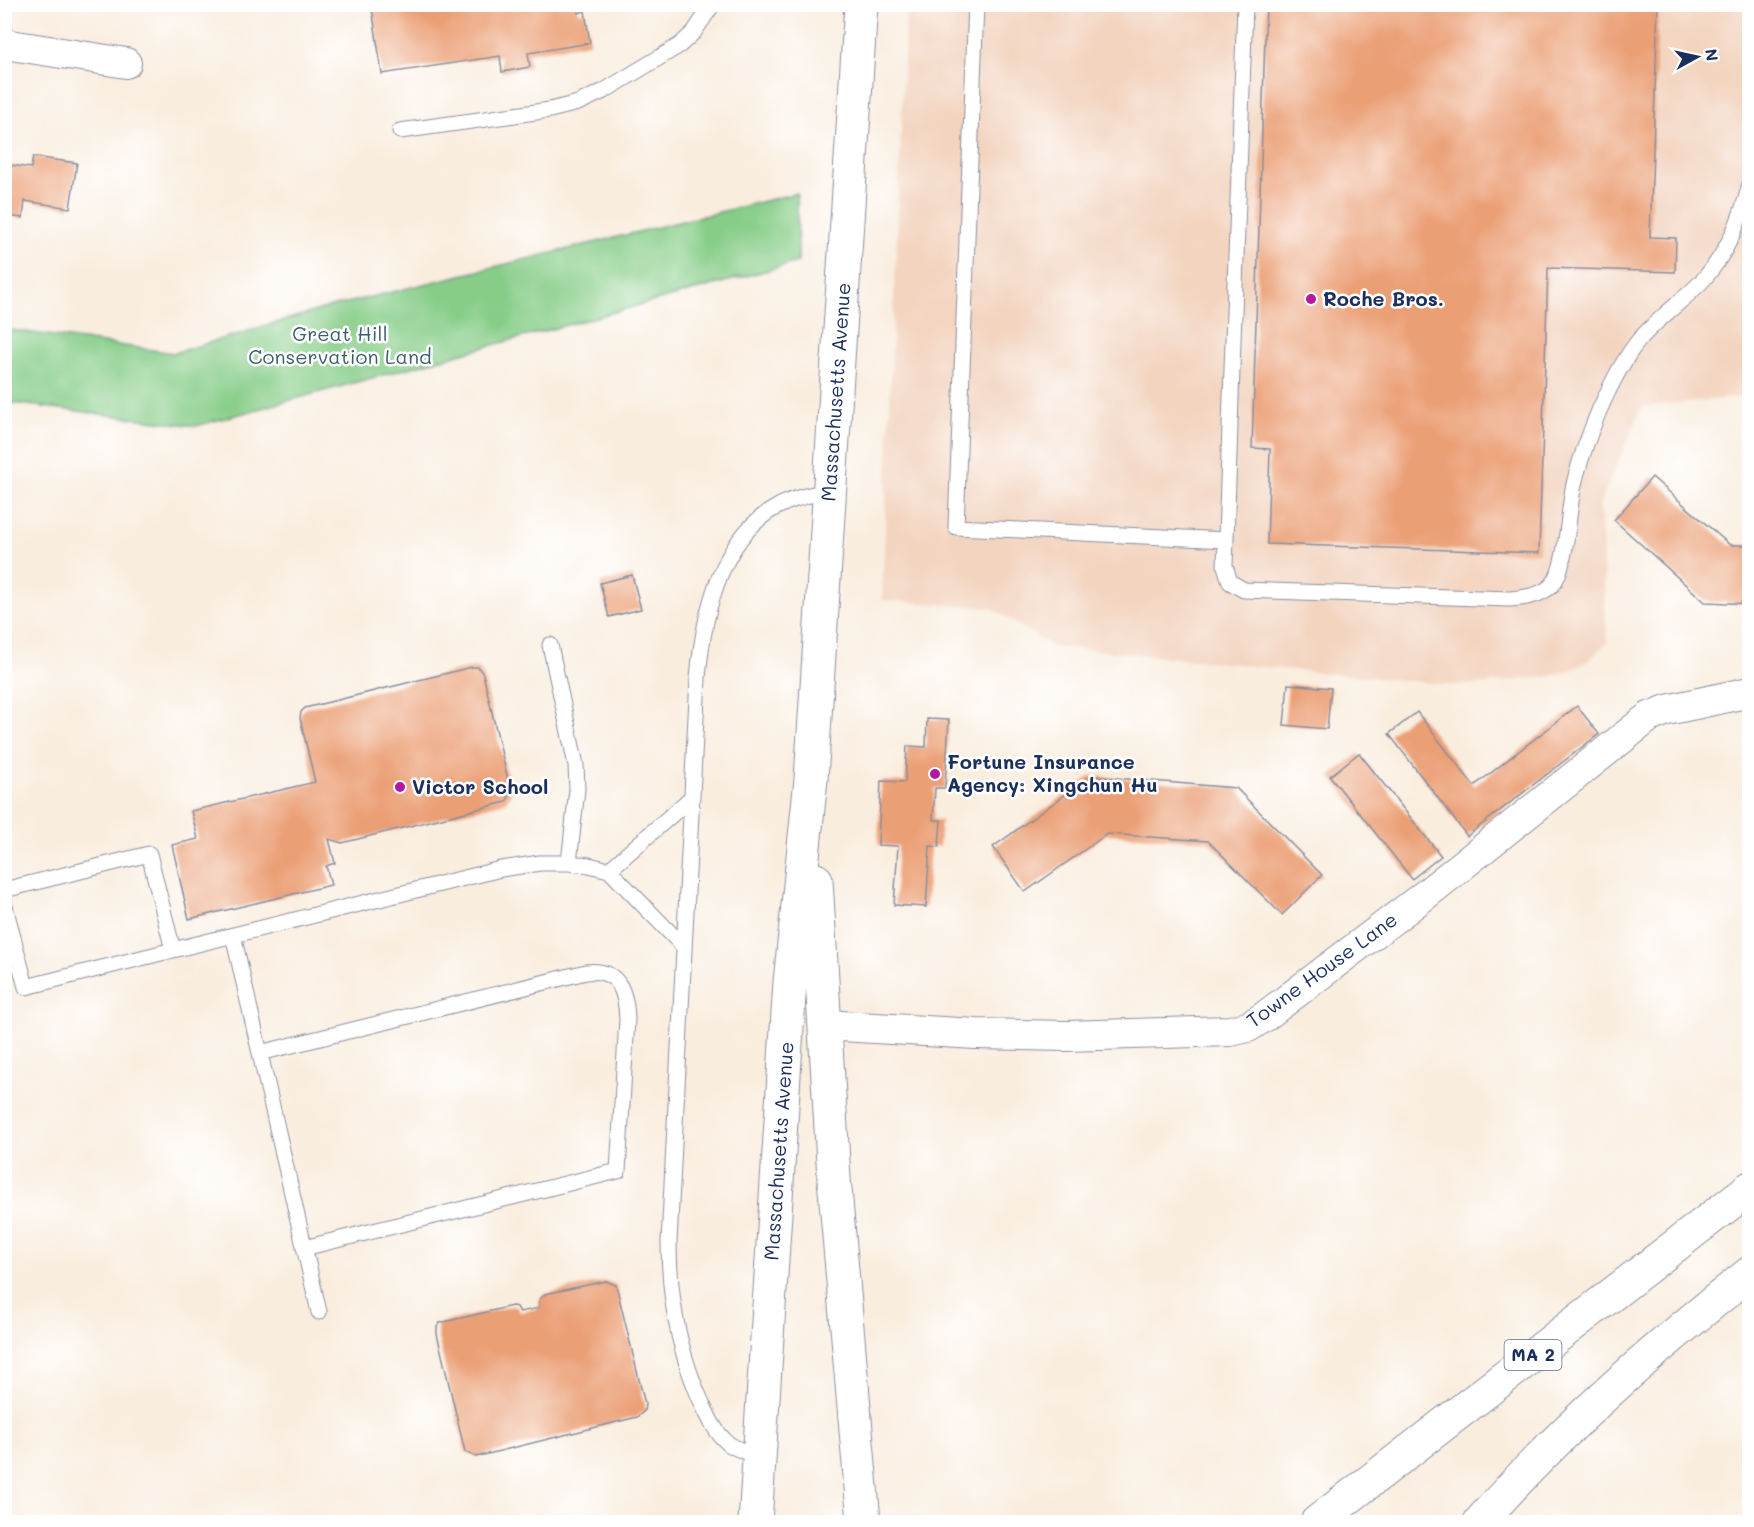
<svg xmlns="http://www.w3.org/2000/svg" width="1754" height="1527" viewBox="0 0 1754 1527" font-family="Mali,sans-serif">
	<rect width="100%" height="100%" fill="#fff"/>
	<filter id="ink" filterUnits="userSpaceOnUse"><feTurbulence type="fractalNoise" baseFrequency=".0167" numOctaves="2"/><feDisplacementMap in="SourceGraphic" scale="12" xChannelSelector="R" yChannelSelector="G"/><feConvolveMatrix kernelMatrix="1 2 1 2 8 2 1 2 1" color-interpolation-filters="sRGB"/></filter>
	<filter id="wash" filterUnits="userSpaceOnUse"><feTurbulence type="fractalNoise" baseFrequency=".008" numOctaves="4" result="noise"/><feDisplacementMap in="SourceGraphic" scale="24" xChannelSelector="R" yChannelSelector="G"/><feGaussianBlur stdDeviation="1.35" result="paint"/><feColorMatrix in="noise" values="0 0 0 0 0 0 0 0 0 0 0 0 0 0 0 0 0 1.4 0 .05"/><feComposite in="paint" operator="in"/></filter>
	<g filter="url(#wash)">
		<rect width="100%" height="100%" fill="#f9edde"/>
		<path fill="#f3d4bf" d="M906,5H1749V396L1642,407L1600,503L1607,642L1589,660L1573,669L1552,676L1485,684L1450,685L1051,646L992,608L882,600Z"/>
		<path fill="#87cd88" stroke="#517e73" stroke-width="1.5" d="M797,193L798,262L196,426L5,402V329L174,353L326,308Z"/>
		<g id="blocks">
			<path fill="#eb9f75" d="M396,4H577L578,13L585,11L590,43L528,53L530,67L502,72L500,56L382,74L372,8Z
				M1266,4H1658L1650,237L1676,238L1675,272L1548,268L1539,553L1267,544L1270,449L1252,448Z
				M33,157L77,163L70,208L25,201L23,218L4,216V164L31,168Z
				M1652,477L1730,545H1750V604L1705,602L1614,520Z
				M632,575L641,609L609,617L600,583Z
				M472,667H478L483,674L511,793L506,802L342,843L329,839L335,863L326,866L331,885L189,919L172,845L198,839L191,811L315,782L300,718L301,712L305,708Z
				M1288,684L1331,688L1327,729L1284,725Z
				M1577,706L1599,734L1467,836L1389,734L1417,712L1474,786Z
				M927,719L949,720L945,788H935L933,820H941L939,847L930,846L926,907L894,905L898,846L878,845L881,781L905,782L907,746L926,747Z
				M1359,753L1441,856L1412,879L1330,776Z
				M1091,776L1236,788L1322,875L1282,915L1208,841L1107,834L1025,892L993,847Z
				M606,1281L616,1285L645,1404L644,1411L637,1417L476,1457L465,1452L437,1334V1327L440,1323L512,1306L517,1307L520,1312L539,1308V1300L545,1294Z"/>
		</g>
	</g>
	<g filter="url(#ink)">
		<use href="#blocks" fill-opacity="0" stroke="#8a8e9e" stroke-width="1.5"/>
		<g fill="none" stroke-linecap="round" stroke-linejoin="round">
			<defs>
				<path id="service" d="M976,4L956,527L1226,540
					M1245,4L1225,566L1230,582L1244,590L1509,599C1524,598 1541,596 1552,585C1567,569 1568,509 1574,484C1580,459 1589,435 1599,411C1610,386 1622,361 1639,340C1658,318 1682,302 1702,281C1727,254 1741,219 1750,184
					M400,131L550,110L578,103L604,91L680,45L694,32L713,4
					M550,645L576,765L577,789L569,863
					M609,870L692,797
					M4,890L149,854L173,950L26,987L4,903
					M233,935L319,1312
					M173,950L501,869L540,863H569L589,865L609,870L683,946
					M260,1053L586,972C619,968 626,992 627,1019L618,1171L304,1248
					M759,1456C748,1453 738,1450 729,1444C715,1433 708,1416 701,1401C678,1350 669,1298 669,1242L698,678C703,617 719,538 777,507C793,498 811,494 830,491"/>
				<path id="minor" d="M4,44L126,63
					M824,1025L976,1034L1066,1036L1230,1031L1248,1027L1264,1017L1425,895L1649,717L1667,710L1750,692"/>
				<path id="secondary" d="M816,880L834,1178L864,1522
					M755,1522L790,982L811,779L861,4"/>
				<path id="motorway" d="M1317,1522L1750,1188
					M1480,1522C1560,1430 1654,1349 1750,1273"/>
			</defs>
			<use href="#service" stroke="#8a8e9e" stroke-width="17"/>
			<use href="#minor" stroke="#8a8e9e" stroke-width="32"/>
			<use href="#secondary" stroke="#8a8e9e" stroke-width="35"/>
			<use href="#motorway" stroke="#8a8e9e" stroke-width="35"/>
			<use href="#service" stroke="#fff" stroke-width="15"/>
			<use href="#minor" stroke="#fff" stroke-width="30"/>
			<use href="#secondary" stroke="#fff" stroke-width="33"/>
			<use href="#motorway" stroke="#fff" stroke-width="33"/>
		</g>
	</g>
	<g fill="#b5179e" stroke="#fff" stroke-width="2">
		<circle cx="1311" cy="299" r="6"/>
		<circle cx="935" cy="774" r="6"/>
		<circle cx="400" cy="787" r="6"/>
	</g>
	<g text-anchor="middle" stroke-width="5" stroke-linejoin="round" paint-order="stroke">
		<rect fill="#fff" stroke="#5f6d8e" stroke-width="1.5" x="1504.5" y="1340" width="57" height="30" rx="4.5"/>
		<g font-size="18" font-weight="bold" fill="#1b2f5e">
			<text x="1533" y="1361">MA 2</text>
		</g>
		<g font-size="20" font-weight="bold" fill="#1b2f5e" stroke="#fff" text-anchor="start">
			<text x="1323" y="306">Roche Bros.</text>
			<text x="947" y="769">Fortune Insurance<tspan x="947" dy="23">Agency: Xingchun Hu</tspan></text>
			<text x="412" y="794">Victor School</text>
		</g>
		<g font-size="20" fill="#3b5e6b" stroke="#fff">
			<text x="340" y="341">Great Hill<tspan x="340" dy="23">Conservation Land</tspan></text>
		</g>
		<g font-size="20" fill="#1b2f5e" stroke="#fff">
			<text transform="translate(836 392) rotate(-86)" y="7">Massachusetts Avenue</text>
			<text transform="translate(1322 970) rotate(-36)" y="7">Towne House Lane</text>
			<text transform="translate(779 1151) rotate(-86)" y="7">Massachusetts Avenue</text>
		</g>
	</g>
	<rect width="1754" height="1527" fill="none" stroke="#fff" stroke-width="24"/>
	<g transform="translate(1697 57) rotate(82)" stroke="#ffffff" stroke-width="4.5" paint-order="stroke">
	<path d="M0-4.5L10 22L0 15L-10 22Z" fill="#1b2f5e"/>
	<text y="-9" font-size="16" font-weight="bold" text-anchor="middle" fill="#1b2f5e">N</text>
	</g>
</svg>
